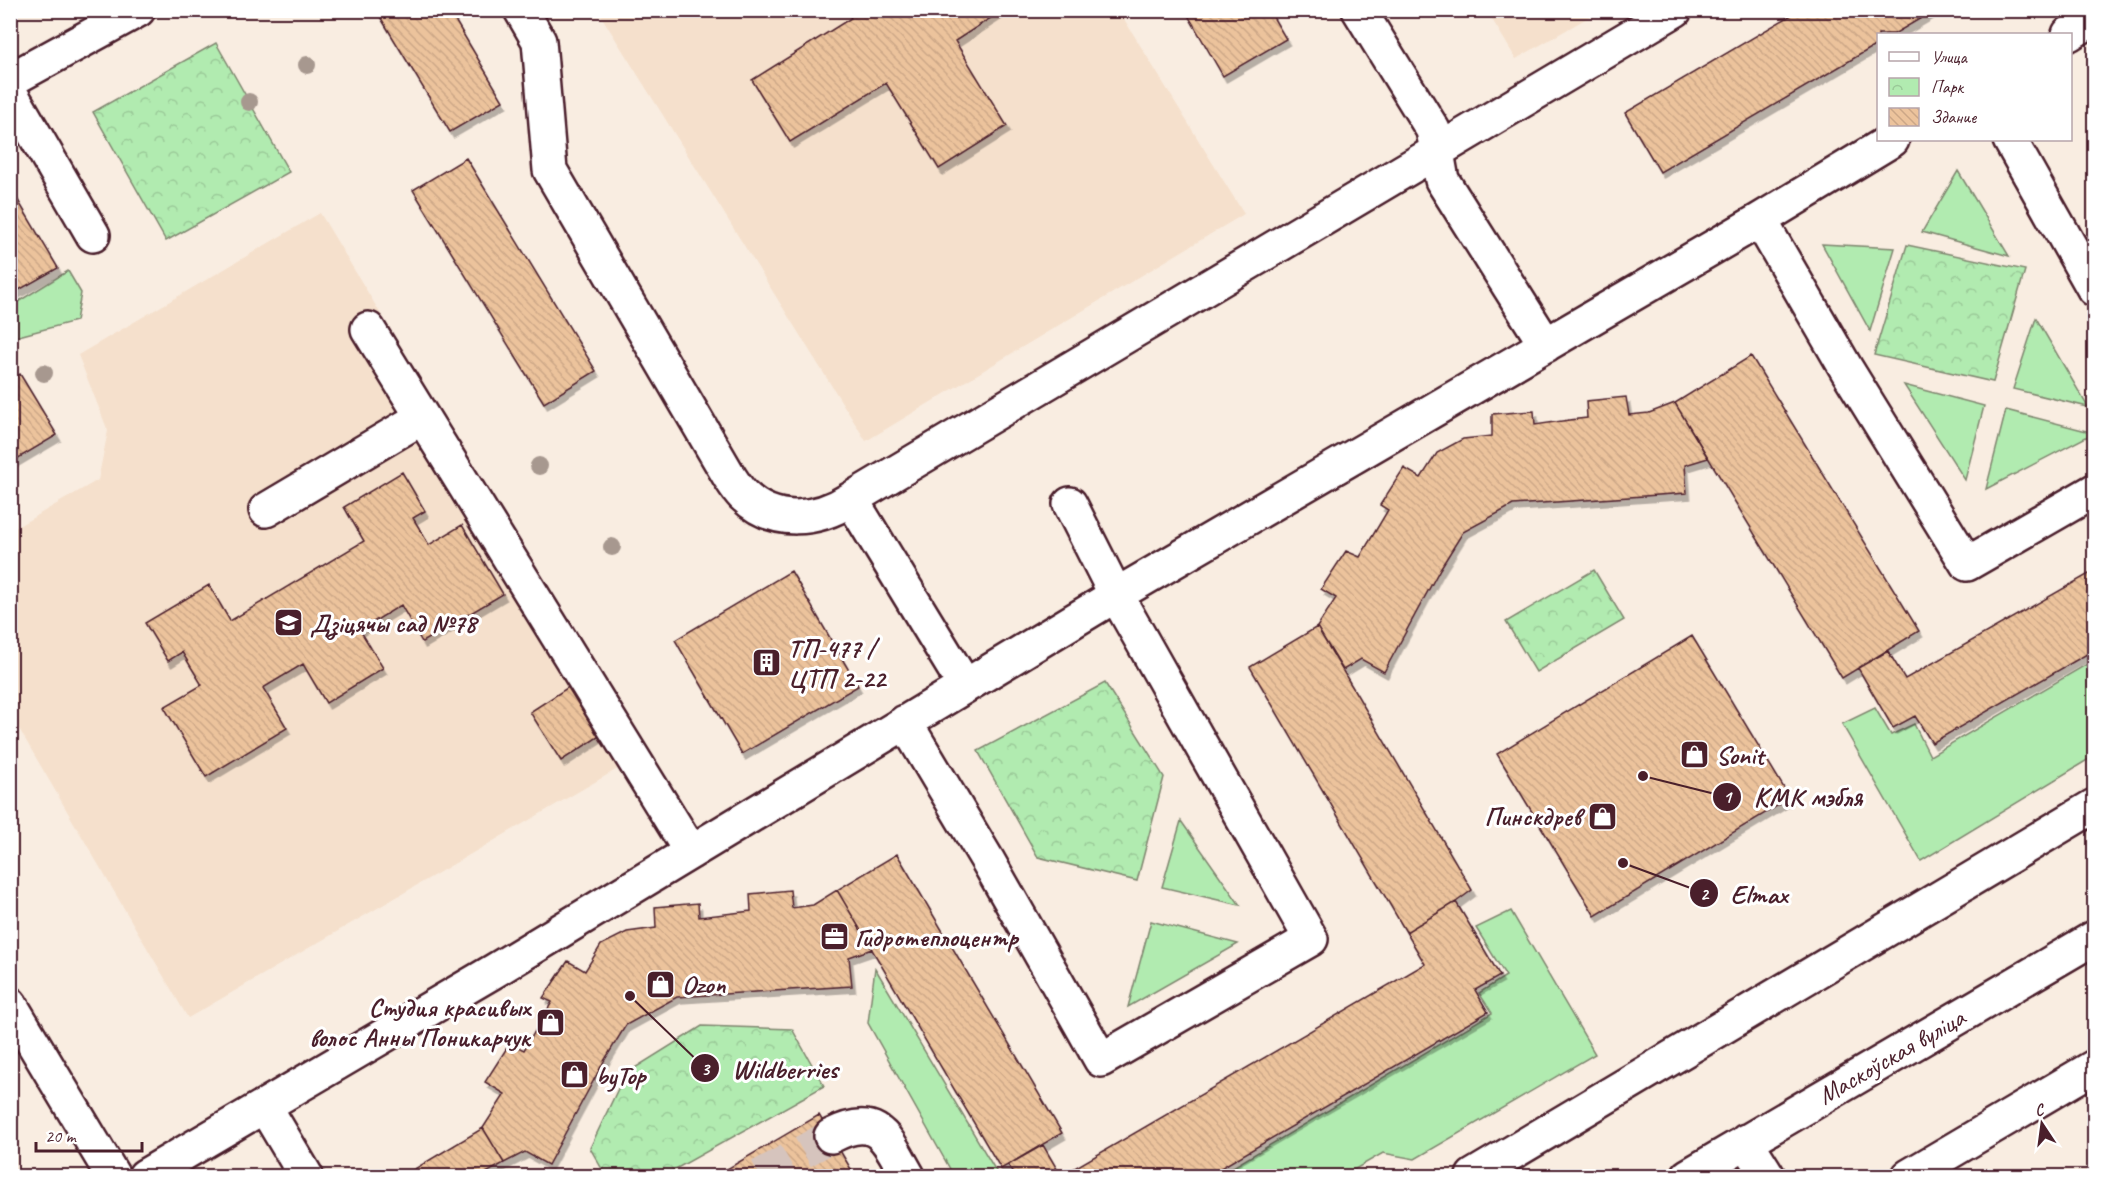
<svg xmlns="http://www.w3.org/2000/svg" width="2105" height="1187" viewBox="0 0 2105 1187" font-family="Caveat,sans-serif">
	<defs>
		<pattern id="park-crowns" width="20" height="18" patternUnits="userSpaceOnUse" patternTransform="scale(1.5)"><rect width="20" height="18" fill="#b1ebb0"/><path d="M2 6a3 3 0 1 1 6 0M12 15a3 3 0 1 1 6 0" fill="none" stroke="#9ac998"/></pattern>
		<pattern id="building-back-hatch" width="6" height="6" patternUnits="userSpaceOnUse" patternTransform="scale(1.5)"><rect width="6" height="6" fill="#ecc39c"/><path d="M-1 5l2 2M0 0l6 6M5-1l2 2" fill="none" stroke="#cca787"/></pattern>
		<filter id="shadow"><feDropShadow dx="3.5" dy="6" stdDeviation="0" flood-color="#0004"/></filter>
	</defs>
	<rect width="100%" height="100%" fill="#f9ede1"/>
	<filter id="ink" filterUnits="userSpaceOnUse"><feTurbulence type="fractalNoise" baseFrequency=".0167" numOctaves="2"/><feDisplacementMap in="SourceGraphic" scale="12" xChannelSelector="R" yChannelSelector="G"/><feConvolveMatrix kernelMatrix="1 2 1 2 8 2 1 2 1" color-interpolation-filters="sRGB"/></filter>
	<g filter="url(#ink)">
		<path fill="#f5e0cc" d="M598,11H1119L1244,214L866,441Z
			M1487,11H1599L1516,59Z
			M320,213L645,753L188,1018L11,715L10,531L98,480L108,431L78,355Z"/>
		<path fill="#b1ebb0" stroke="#7e856e" stroke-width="1.5" d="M1958,171L2009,256L1922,232Z
			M1822,244L1895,248L1870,331Z
			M68,271L81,293L76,321L11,338V306Z
			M2036,318L2088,407L2013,389Z
			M1904,385L1984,406L1965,480Z
			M2006,410L2094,433L1986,489Z
			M2094,660V756L1921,861L1842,724L1875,708L1891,735L1914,724L1930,756Z
			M1181,821L1240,905L1162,887Z
			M1511,911L1595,1054L1415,1159L1383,1153L1343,1176H1218L1492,1013L1479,993L1506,976L1476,928Z
			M1151,921L1238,944L1128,1007Z
			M875,968L999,1176H954L868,1023Z"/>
		<path fill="url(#park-crowns)" stroke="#7e856e" stroke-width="1.5" d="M216,43L289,172L166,241L93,112Z
			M1907,245L2025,270L1993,382L1874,355Z
			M1594,570L1624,620L1536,672L1506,622Z
			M1105,683L1164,777L1137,881L1038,857L978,751Z
			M702,1026L792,1029L824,1086L663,1176H606L590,1148L625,1074Z"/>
		<path fill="url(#building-back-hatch)" stroke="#4a1f2b" stroke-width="1.5" filter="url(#shadow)" d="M376,10H449L503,101L450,132Z
			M846,10H1003L955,41L1007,126L939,169L886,83L790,142L752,80L851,18Z
			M1185,10H1269L1286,39L1223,76Z
			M1800,10H1935L1894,34H1878V44L1660,172L1625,113Z
			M466,158L596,371L544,403L413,190Z
			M10,187L58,268L10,295Z
			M1751,356L1919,631L1842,678L1675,403Z
			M20,374L57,435L10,463V379Z
			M1626,397L1629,415L1649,413L1675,403L1708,458L1685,465L1687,493L1513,505L1463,532L1440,569L1384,672L1361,659L1343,670L1317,627L1336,598L1321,589L1346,551L1360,557L1388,510L1380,505L1404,468L1421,478L1437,453L1463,439L1492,436V414L1534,411L1535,425L1569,420L1587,418L1586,401Z
			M402,472L425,511L413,518L429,545L462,525L503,594L422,642L401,605L360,630L383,668L326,703L303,664L263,688L287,728L206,777L164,707L202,685L182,652L168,661L145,623L209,585L230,621L364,541L344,507Z
			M791,571L858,686L742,754L675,640Z
			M2094,571V650L1932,743L1915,716L1893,728L1858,668L1888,651L1905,679Z
			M1317,627L1472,890L1456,902L1406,932L1250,667Z
			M1692,636L1790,798L1595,916L1497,754Z
			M570,686L601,735L561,761L530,712Z
			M897,854L1062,1133L1001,1169L837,890Z
			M790,890L792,908L813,905L837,890L872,949L849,957L852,986L677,997L626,1025L604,1061L548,1165L525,1152L504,1163L483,1128L505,1094L485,1082L510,1043L524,1050L552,1002L543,998L568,961L585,971L601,945L627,932L656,928L655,907L698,903L699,917L751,911L750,894Z
			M1456,902L1500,976L1475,990L1488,1012L1207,1176H1015L1008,1165L1043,1145L1061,1176L1425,964L1406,932Z
			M819,1115L855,1176H731L727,1169Z
			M483,1128L504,1163L481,1176H403Z"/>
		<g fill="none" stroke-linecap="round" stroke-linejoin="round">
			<path stroke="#d6c4bd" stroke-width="33" stroke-dasharray="33 16" stroke-linecap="butt" d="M760,1176L831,1136"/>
			<defs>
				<path id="minor" d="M521,10L539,41L550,170L729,476C733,482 738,490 743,495C774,526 817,521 851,499
					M1359,10L1433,130L1442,180L1546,345
					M2069,34L2094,18
					M10,80L138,10
					M10,92L93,235
					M2010,140L2094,289
					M1760,220L1847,370L1967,564L2094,491
					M368,329L691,852
					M266,510L421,418
					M965,686L851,499L1675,10
					M905,722L988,861L1101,1060L1311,939L1116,595L1070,504
					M10,1004L113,1176
					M265,1107L306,1176
					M831,1136C879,1111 887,1140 908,1176
					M145,1176L494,971L1116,595L1760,220L1892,140
					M1473,1176L2094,806"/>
				<path id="highway" d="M1746,1141L1768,1176
					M1688,1176L2094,938
					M1909,1176L2094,1067"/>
			</defs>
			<use href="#minor" stroke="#4a1f2b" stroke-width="38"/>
			<use href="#highway" stroke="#4a1f2b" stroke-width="38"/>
			<use href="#minor" stroke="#fff" stroke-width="33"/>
			<use href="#highway" stroke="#fff" stroke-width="33"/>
		</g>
		<g fill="#a7988f">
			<circle cx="307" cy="65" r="9"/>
			<circle cx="249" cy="102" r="9"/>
			<circle cx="44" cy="373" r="9"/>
			<circle cx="539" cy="466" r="9"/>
			<circle cx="612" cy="547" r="9"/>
		</g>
	</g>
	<defs>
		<symbol id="school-square" viewBox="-11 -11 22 22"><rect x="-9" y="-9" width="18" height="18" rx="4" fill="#4a1f2b" stroke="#fff"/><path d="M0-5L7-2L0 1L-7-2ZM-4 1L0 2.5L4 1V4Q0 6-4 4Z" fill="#fff"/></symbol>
		<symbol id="building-square" viewBox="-11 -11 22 22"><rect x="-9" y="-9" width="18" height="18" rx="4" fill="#4a1f2b" stroke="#fff"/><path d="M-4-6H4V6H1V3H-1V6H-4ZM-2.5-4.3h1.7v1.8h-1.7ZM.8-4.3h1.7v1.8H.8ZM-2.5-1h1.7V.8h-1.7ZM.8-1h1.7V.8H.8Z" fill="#fff"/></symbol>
		<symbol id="shop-square" viewBox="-11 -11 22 22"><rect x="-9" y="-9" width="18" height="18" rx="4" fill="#4a1f2b" stroke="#fff"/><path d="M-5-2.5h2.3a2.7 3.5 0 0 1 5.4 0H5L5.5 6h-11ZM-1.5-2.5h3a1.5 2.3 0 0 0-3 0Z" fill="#fff"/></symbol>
		<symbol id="office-square" viewBox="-11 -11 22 22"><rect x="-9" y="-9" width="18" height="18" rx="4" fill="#4a1f2b" stroke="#fff"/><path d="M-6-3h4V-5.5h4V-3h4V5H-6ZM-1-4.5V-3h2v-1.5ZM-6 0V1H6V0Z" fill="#fff"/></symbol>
	</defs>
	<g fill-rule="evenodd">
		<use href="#school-square" x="272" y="606" width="33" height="33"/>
		<use href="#building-square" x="750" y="646" width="33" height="33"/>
		<use href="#shop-square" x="1678" y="738" width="33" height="33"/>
		<use href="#shop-square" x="1586" y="800" width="33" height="33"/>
		<use href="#office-square" x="818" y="920" width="33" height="33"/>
		<use href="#shop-square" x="644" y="968" width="33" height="33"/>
		<use href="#shop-square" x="534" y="1006" width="33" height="33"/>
		<use href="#shop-square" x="558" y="1058" width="33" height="33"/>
	</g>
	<g text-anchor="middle" stroke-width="6" stroke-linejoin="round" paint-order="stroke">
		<g font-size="26" font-weight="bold" fill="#4a1f2b" stroke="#fff" text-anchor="start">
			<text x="310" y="632">Дзіцячы сад №78</text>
			<text x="788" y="657">ТП-477 /<tspan x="788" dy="30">ЦТП 2-22</tspan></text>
			<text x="1716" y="764">Sonit</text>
			<text x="1581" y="825" text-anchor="end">Пинскдрев</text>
			<text x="855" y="946">Гидротеплоцентр</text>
			<text x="682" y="993">Ozon</text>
			<text x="530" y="1016" text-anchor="end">Студия красивых<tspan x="530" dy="30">волос Анны Поникарчук</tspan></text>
			<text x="596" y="1084">byTop</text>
		</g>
		<g font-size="26" fill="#4a1f2b" stroke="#fff">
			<text transform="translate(1891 1056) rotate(-30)" y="9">Маскоўская вуліца</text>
		</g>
	</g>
	<path fill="none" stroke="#4a1f2b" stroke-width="2" d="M1643 776L1727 797M1623 863L1704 893M630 996L705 1068"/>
	<g fill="#4a1f2b" stroke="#fff" stroke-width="2">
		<circle cx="1643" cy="776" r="6"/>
		<circle cx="1623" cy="863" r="6"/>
		<circle cx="630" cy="996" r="6"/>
		<circle cx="1727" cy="797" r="15"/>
		<circle cx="1704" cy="893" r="15"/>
		<circle cx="705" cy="1068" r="15"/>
	</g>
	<g font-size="18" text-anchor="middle" font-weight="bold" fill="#fff">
		<text x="1727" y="803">1</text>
		<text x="1704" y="900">2</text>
		<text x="705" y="1075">3</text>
	</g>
	<g font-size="27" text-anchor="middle" font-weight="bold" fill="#4a1f2b" stroke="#fff" stroke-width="6" stroke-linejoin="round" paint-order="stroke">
		<text x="1808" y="806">КМК мэбля</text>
		<text x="1759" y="903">Elmax</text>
		<text x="785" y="1078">Wildberries</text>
	</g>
	<rect width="2105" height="1187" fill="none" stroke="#fff" stroke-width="36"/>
	<rect x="18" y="18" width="2069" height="1151" fill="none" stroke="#4a1f2b" stroke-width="2" filter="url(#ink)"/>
	<rect x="1877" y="33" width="195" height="108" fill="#ffffff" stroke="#b7a5aa" stroke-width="1.5"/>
	<rect x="1889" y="52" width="30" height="9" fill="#ffffff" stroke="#b7a5aa" stroke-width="1.5"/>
	<text x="1931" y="63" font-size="18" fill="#4a1f2b">Улица</text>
	<rect x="1889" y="78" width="30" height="18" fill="url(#park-crowns)" stroke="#b7a5aa" stroke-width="1.5"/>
	<text x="1931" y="93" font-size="18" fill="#4a1f2b">Парк</text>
	<rect x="1889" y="108" width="30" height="18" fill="url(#building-back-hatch)" stroke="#b7a5aa" stroke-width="1.5"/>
	<text x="1931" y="123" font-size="18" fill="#4a1f2b">Здание</text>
	<g transform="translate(2042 1124) rotate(347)" stroke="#ffffff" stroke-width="4.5" paint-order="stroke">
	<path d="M0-4.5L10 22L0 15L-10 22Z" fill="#4a1f2b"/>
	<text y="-9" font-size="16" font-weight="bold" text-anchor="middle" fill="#4a1f2b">С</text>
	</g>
	<path d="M36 1142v9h106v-9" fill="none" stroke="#4a1f2b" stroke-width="3"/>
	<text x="45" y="1142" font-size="18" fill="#4a1f2b" stroke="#ffffff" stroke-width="4.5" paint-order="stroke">20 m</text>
</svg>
